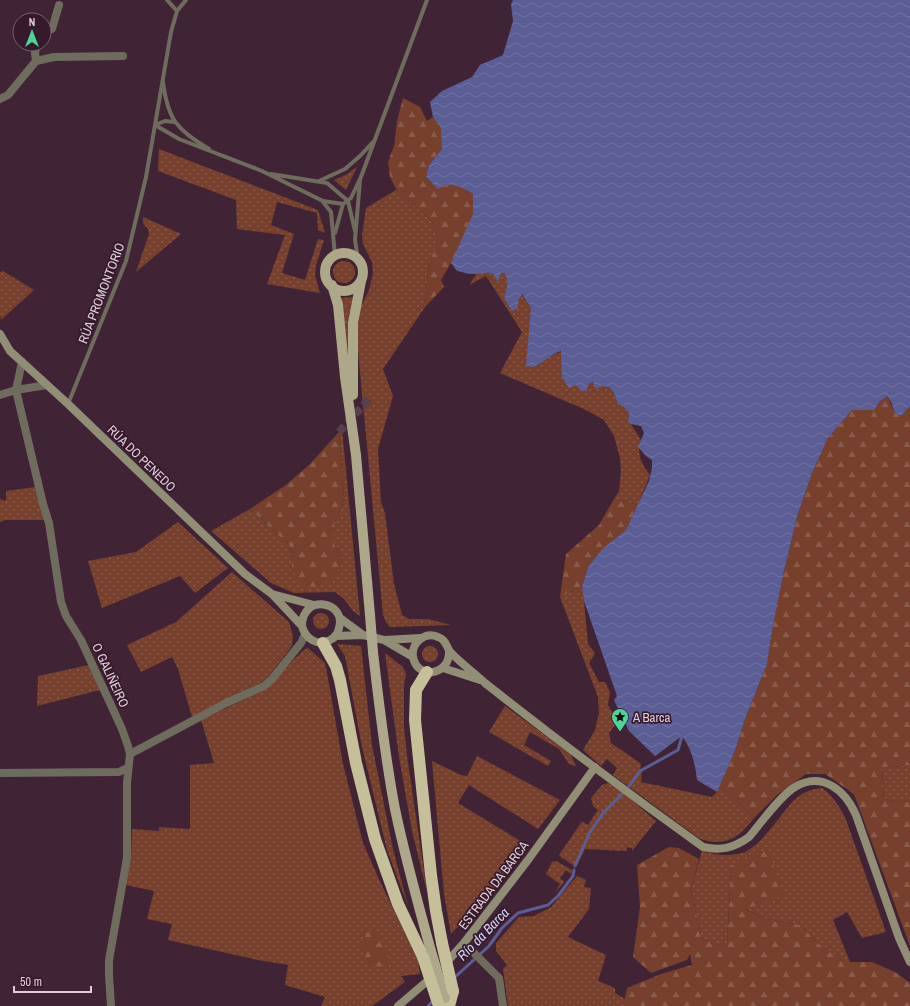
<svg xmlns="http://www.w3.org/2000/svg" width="910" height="1006" viewBox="0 0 910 1006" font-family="'Archivo Narrow',sans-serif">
	<defs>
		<pattern id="grass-dots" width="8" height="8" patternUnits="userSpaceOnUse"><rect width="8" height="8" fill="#77402c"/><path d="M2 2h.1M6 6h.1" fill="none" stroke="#8a5a4a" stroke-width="1.8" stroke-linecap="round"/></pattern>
		<pattern id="forest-firs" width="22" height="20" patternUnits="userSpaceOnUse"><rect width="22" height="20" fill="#77402c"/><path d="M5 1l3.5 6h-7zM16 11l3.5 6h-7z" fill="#8a5a4a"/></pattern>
		<pattern id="water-waves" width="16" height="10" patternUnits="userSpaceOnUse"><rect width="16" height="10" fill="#5b5e95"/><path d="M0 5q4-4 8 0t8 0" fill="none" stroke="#7274a3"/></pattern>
	</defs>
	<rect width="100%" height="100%" fill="#402436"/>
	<path fill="url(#grass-dots)" d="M159,149L318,210L325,233L318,230L317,213L277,202L271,225L294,234L282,273L305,280L318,239L324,240L316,265L315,275L320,293L267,284L285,235L237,229L236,200L158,171Z
		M357,167L346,190L334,180L346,175Z
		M396,190L431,220L437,234V245L432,255L428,271L425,307L383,369L393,396L378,449L381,502L385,513L394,584L402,615L409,619H428L451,625L390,627L386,622L383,615L358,351V324L360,308L369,290L373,274L372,262L363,244L362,235L366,208Z
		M143,217L181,234L136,272L149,234L148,229L143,223Z
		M333 272a11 11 0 1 1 22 0a11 11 0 1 1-22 0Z
		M3,271L34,290L1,320L0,315V272Z
		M485,272C491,273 495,275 498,281L501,273L504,272C510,280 506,290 504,298L518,308V301L521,294L531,308L530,326L537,366L545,359L562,351V356L576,385L589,384L593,382L601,386L609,387L614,393L618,405L623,406L629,413L628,421L631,424L641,440C636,454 642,465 650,475L638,505L614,499L619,491L621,470L620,458L614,436L604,420L584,409L500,373L522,332L486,276L469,285L477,273Z
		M353,297L349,316L348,362L341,298Z
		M342,429L360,616L353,611L344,599L335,592L294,593L271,583L211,531L250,509L290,546L292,570L343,561L334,544V525L344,500L339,432Z
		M35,487L44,520H5L0,522V499L6,501V491Z
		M178,522L228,568L195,593L180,576L102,608L88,561L136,552Z
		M232,572L289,622L293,636L292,646L269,676L262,682L192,717L178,669L172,657L141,672L127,645L176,622Z
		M582,587L584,601L588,644L595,653L593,657L589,663L599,682H605L610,692L608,705L618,721L609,733L611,743L640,763L641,765L640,771L642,770L641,782L712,797L717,792L720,785L754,818C738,838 727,847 700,839L613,775L617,768L607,759L601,766L583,750L595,730L599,713L598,697L560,597Z
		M313 621a8 8 0 1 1 16 0a8 8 0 1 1-16 0Z
		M337,644L361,646L372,745L393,849L408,906L387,850L362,747L345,656Z
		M422 654a8 8 0 1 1 16 0a8 8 0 1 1-16 0Z
		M308,648L325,663L327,673L343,764L363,843L378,877L418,961L420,974L401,976L405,982L372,1006H321L325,997L285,985L288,965L258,960L168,940L172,924L147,919L154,891L126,885L131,855L132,829L159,831V827L190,829V765L214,763L201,720L266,689L294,659L304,650Z
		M385,653L403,667L406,674L404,685V727L407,756L427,892L412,831L399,757Z
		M89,665L100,690L37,706L38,676Z
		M505,706L554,742L571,755L576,766L569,764L559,749L530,732L524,745L551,761L548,766L489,732Z
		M477,756L560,800L538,829L469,785L458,803L527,845L482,907L478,906L451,934L444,894L432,761L461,775L467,776Z
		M910,765V801L901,802L884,799L882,768Z
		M608,783L623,793L656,821L632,851V848L627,847L626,851L585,849L576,867L561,857L559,855L581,823L583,822L588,825L598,810L593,806L591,798L602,785Z
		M822,788C833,796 839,806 845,817L886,932L862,938L847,912L833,920L850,962H844L820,945L800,925L763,918L744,908L731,866L727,947L702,940L691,889L702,851C714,855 732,857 745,852C759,845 771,828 780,817C793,801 800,790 822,788Z
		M556,861L572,870L571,874L566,870L560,878L564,882L555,893L560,884L546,874L552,862Z
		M577,876L586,880L584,887L591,888L589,909L568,937L606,955L598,981L615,988V993L625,999L623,1006H508L503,969L507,965L496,951V943L519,917L534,916L551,907Z"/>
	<path fill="url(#forest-firs)" d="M403,98L420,107L427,121L433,117L442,128V149L429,165L426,178L432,183L441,186L451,184L462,187L473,194V214L458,251L441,280L444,287L425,307L428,271L432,255L437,245V234L431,220L397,191L390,177L388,162L394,146L397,121Z
		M887,396L895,413L901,416L910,406V765L882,768L884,799L901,802L910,801V946L854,794L825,774H806L777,795L754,818L720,785L735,751L745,719L767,664L773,626L784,571L797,517L812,473L828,438L852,410H874L880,401Z
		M339,432L344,500L334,525V544L343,561L334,578L317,587L303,588L292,570L290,546L250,509L286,485L310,464Z
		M614,499L638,505L626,530L602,549L588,567L582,587L560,597L566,554L599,525Z
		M669,847L679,848L699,859L691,889L702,940L727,947L731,866L769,849L783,896L745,909L763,918L800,925L820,945L844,962H872L895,972L910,983V1006H623L627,988L661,974L692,965L690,954L687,960L651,973L633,957L640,907L637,865Z
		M368,930L377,932L390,961L379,967L365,964L361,943Z"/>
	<path fill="url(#water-waves)" d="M513,0H910V406L901,416L895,413L891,402L887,396L880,401L874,410H852L828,438L812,473L797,517L784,571L773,626L767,664L745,719L735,751L717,792L697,780C695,763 692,750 682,736L655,756L629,731L614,700L617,696L584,601L582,587L588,567L602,549L626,530L649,481L652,468V460L646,456L638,447L644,433L641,426L631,424L628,422L629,413L623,406L618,405L614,393L609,387L601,386L596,389L593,382L589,384L586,391H581L576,385L569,388L562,377L561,351C553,353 537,367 533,367C530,367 528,366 526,365L531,308L522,294L518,301V308L512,311L504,298C506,290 510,280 504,273H501L498,282C492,268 485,274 474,274C468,274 463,272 457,271L451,263L473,214V194C462,187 449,180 438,189L426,177L429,165L442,149L441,128L433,117L430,102L442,91L472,77L480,65L503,55L513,21L511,4Z"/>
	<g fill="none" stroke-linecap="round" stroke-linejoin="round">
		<path stroke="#5b5e95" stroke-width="3" d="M629,786L640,771L678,750L682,736
			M575,866L590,832L604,812L623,793
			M454,978L489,946L502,928L518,913L548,905L558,896L573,876L574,870
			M428,1006L434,1000"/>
		<path stroke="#583e4f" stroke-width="8" stroke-dasharray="8 4" stroke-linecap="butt" d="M339,432L371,397"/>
		<path stroke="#6e6c5d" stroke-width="4" d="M167,0L177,11
			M163,82C168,121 177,129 209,149
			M174,122L165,121L155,125L179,139L262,171L323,201L343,204L351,198L361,177L427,0
			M271,174L327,183L348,201L355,231
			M319,181L345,169L360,156L374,141
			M323,202L331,212L335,256
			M335,233L343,204
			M358,259L355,240L360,180
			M68,404L126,261L146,177L171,32L177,11L186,0"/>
		<path stroke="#6e6c5d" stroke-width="8" d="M44,32L52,29L59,5
			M36,61L35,53L37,44
			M0,99L8,95L36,61L54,57L123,56
			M22,362L16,390L43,504L49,523L61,602L66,616L81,640L122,729L128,746L130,754L127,783V858L109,960V975L111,1006
			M0,395L16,390L47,385
			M130,754L226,703L264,686L272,679L301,643L305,634
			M0,773L119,772L127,768
			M464,943L499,978L503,1006"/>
		<path stroke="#918e76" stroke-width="8" d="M0,334L10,351L68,404L245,574L272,594L302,626C305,638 317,647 330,640C335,638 338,634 339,628C347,601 302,593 302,626
			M272,594L314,605
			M340,618L363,635
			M335,636L363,635L384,640L413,657
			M384,640L421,638
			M449,651C450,676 417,680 413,657C411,643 425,631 438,637C445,639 446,645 449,650C452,656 479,677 485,683C556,739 629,794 703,847C721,851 734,848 749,837C760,824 781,795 795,787C822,771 845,790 856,815L899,938L910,962
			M443,668L480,680
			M445,964L464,943L528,860L595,767
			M398,1006L432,977"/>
		<path stroke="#aca889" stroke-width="10" d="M325 272a19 19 0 1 1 38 0a19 19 0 1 1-38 0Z
			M332,285L338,305L345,377L356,455L370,615
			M353,395V323L361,281
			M373,652C379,705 385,757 395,809C405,857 418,904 431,951"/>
		<path stroke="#c5bf9a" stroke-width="12" d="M323,643L336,666L340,680L356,763L375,839L398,904L423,957
			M427,672L416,690L415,720L431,875L436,911L442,943
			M449,1006L453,991"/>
		<path stroke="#aca889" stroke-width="10" d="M370,615L373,652
			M431,951L445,998"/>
		<path stroke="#c5bf9a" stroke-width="12" d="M442,943L453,991
			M423,957L438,1003"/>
	</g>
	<defs>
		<symbol id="sight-pin" viewBox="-11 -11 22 30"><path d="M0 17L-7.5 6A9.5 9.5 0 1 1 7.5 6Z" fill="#4fd399" stroke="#351a2c"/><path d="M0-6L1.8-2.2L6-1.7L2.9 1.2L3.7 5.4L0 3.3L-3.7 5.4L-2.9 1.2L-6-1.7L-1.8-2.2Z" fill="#111"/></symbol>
	</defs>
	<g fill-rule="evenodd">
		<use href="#sight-pin" x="610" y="707" width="20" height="27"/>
	</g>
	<g text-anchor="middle" stroke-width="3.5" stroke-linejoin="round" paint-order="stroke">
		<g font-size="13" fill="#e1ceda" stroke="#351a2c">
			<text transform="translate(101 293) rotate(-69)" y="5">RÚA PROMONTORIO</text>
			<text transform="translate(142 458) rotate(44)" y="5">RÚA DO PENEDO</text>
			<text transform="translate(111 675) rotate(65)" y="5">O GALIÑEIRO</text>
			<text transform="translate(493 885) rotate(-53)" y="5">ESTRADA DA BARCA</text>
		</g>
		<g font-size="13" fill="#e1ceda" stroke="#351a2c" text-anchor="start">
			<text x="633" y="722">A Barca</text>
		</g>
		<g font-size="14" font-style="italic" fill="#d1d5f7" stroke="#351a2c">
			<text transform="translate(483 934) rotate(-46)" y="5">Río da Barca</text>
		</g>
	</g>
	<g transform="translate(32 32)"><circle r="19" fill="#351a2c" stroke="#7a6272"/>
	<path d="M0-3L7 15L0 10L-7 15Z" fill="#4fd399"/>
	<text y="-6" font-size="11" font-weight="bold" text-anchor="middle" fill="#e1ceda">N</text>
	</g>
	<path d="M14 986v6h77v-6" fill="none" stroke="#e1ceda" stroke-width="2"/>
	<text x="20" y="986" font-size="12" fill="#e1ceda" stroke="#351a2c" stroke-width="3" paint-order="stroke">50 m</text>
</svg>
